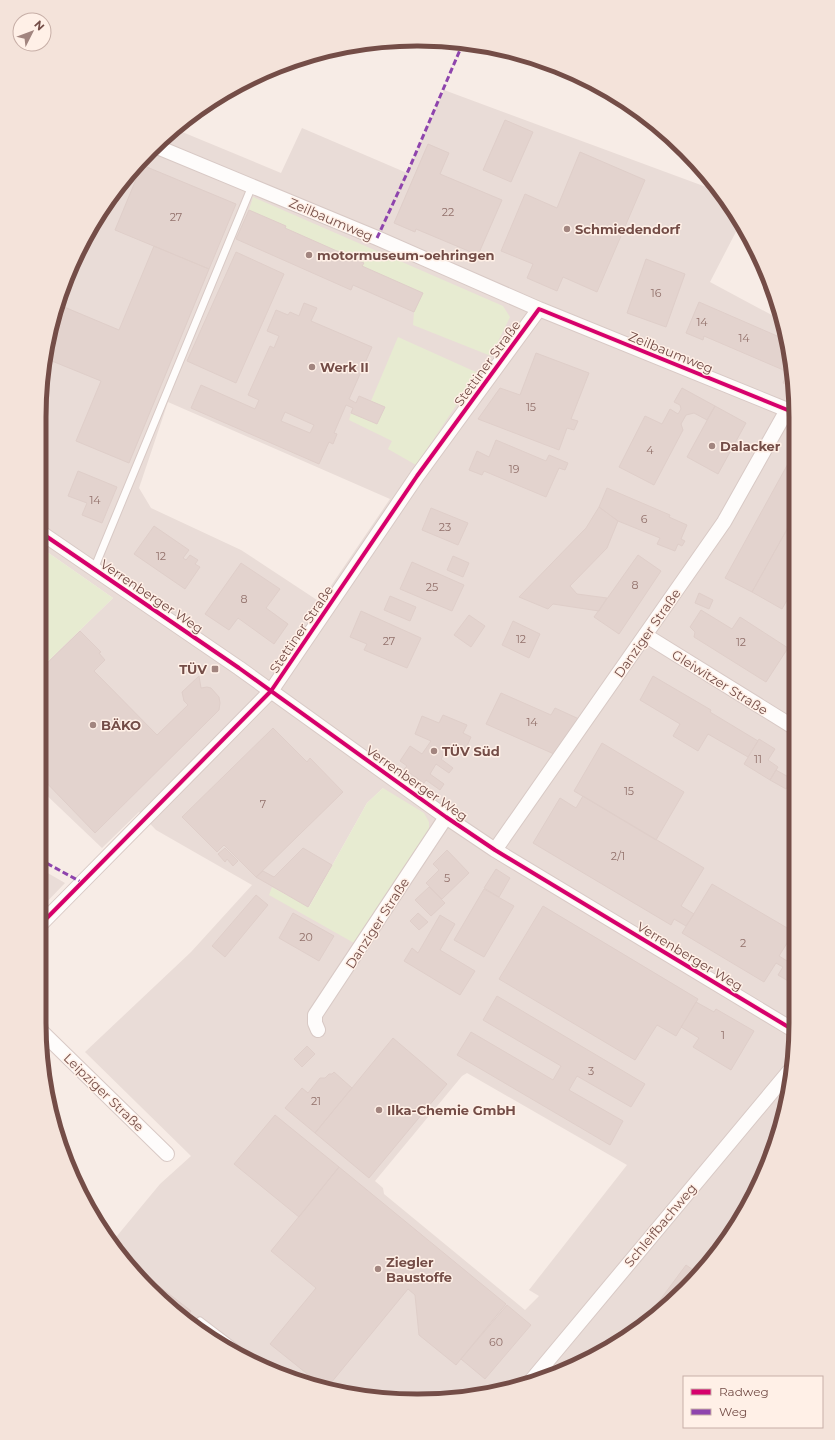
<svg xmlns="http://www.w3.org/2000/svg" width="835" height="1440" viewBox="0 0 835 1440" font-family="Montserrat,sans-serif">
	<rect width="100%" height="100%" fill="#f7ece6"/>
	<path fill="#e9dcd7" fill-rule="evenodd" d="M444,90L717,191L741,222L710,282L781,320L795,393V1047L776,1144L732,1233L648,1323L539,1381L418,1401L319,1388L207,1337L117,1253L112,1242L160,1184L191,1156L85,1052L191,952L252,885L156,830L139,812L102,848L39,788V670L113,598L40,547V393L59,296L103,207L150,150L175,129L281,173L302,128L407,173ZM168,402L390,499L320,602L241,550L151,508L139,488ZM383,788L354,942L273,887L309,907L367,803ZM467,1073L627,1165L529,1290L539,1296L525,1310L384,1194L383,1188L375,1181L462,1076Z
		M39,868L65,883L39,910Z"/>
	<path fill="#e7ebd1" d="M253,197L503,306L510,317L491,356L413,325L414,312L422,293L362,266L364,263L285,228L286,226L249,210Z
		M398,337L478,373L416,465L388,449L392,441L349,420L351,413L377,424L385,407L371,401Z
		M40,547L113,598L39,670Z
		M383,788L424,813L429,822V831L354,943L269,895L272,887L309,907L367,803Z"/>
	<path fill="#e3d3ce" stroke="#dfcec9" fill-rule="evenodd" d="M505,120L533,132L511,182L483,170Z
		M428,144L449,153L440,174L502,200L478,255L416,229L415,232L394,223Z
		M580,152L645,180L597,292L563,277L557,291L527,278L533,264L501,251L525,194L557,208Z
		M142,165L236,204L209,269L115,230Z
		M249,210L286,226L285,228L364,263L362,266L423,293L414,312L353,285L351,290L236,239Z
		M154,246L209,269L129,463L76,441L101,381L47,359L57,304L119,330Z
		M236,252L284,274L236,383L187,361Z
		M646,259L685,274L666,327L627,313Z
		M699,302L784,339L790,367L788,372L704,336L703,340L686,333Z
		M304,303L317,308L311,321L372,347L349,399L356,403L359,396L385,407L377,424L351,413L353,408L346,405L334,433L337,434L333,444L329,442L319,464L191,408L201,385L255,409L259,400L248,395L270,346L274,348L279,336L267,331L276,310L288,315L290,312L299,316ZM285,412L314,425L310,433L281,421Z
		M536,353L589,373L571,419L578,421L574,430L567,428L559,450L478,419L500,388L520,395Z
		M790,367L794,387V388L783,383Z
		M682,388L715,406L707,420L694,413L686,415L681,424L683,430L654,485L619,467L645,416L662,424L670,409L678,414L681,409L680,405L674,402Z
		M715,406L746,423L718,474L687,457Z
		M496,440L546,461L549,455L568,463L565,470L559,468L546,497L484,471L482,475L469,470L477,451L489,457Z
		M795,451V515L752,592L725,578Z
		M78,471L117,487L102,523L82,515L87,503L68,496Z
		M607,488L670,515L669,517L687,525L681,539L685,541L682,546L678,544L675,551L657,544L660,538L618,521L599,507Z
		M599,507L618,521L607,548L570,586L577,594L607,598L599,611L553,604L548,609L519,597L586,528Z
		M431,508L468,523L458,545L422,530Z
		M795,515V586L782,609L752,592Z
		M154,526L189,550L183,558L186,560L190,555L198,560L195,564L200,567L185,589L134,554Z
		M638,555L661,571L619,634L594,617Z
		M453,556L469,563L463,577L447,570Z
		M412,562L464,585L452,611L400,589Z
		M241,563L280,589L266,608L288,624L274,644L238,618L229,630L205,614Z
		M699,593L713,600L709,609L695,603Z
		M390,596L416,607L410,621L384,610Z
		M701,610L732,629L740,617L788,648L766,682L694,637L695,632L690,627Z
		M361,611L421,638L407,668L364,650L367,644L350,637Z
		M469,615L485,626L471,647L454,635Z
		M513,621L540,634L529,658L502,645Z
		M80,631L101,652L99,653L105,660L94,671L157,735L188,705L184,701L182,692L199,676L201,688L207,687L211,688L219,697L220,703L219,710L215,714L95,833L39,775V671Z
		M653,676L711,710L710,712L758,741L748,757L708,734L698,751L673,736L680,724L640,700Z
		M501,693L551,715L555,708L579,719L554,754L486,724Z
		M443,715L467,725L463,733L471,737L463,755L447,749L441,759L453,768L449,773L436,764L430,774L444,784L440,790L426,780L424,783L404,769L407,766L400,761L410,746L422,754L431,741L415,734L422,716L439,723Z
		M273,728L307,762L310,758L343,792L256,877L224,845L217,852L182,817Z
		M759,739L775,749L768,760L778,767L770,780L744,764Z
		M602,743L684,792L656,840L574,791Z
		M776,770L792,779L786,789L770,780Z
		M583,796L704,868L681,906L694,914L686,926L674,919L671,925L533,843L560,798L576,808Z
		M225,848L238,861L233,866L227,859L225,862L218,854Z
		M303,848L332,865L308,907L256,877L263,871L274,877Z
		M447,850L469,873L442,899L426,883L439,870L433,864Z
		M496,869L510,878L499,897L484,888Z
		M712,884L794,932L779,956L787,961L791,953L795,955V985L778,975L783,967L776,963L764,982L682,933Z
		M429,887L445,903L431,916L415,900Z
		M484,889L514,906L484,957L454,940Z
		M256,895L268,905L225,957L212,946Z
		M543,906L698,999L676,1036L657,1025L635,1060L499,979Z
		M293,913L334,936L319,961L279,938Z
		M418,913L428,922L419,930L410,921Z
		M440,915L455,924L440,950L475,971L460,995L404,961L412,948L418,953Z
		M497,996L645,1084L631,1107L577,1076L569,1090L623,1121L610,1145L457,1055L471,1032L553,1080L561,1066L483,1020Z
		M696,1002L714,1012L716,1009L754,1031L731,1070L693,1047L699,1038L681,1027Z
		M393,1038L447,1084L369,1178L315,1133Z
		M307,1046L315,1054L302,1067L294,1059Z
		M334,1072L352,1088L315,1133L285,1108L302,1088L308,1093L320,1078H325L329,1074H332Z
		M275,1115L339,1167L299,1217L234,1164Z
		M339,1167L506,1304L456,1365L419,1335L415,1295L408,1289L326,1389L270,1344L316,1288L271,1251Z
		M124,1259L191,1311L186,1318Z
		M686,1265L696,1272L648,1323L640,1327Z
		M507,1305L531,1325L485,1379L461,1359Z"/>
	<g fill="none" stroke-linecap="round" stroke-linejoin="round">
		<defs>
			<path id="service" d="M94,569L252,186
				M195,1326L200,1321L242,1353"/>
			<path id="minor" d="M155,146L377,238L539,309L795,413
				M40,532L239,668L446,817L495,850L795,1031
				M645,635L795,728
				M495,850L724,522L787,410
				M39,926L271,691L417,476L539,309
				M40,1030L167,1154
				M318,1030L315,1023V1015L446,817
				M530,1382L791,1069"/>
		</defs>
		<use href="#service" stroke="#d8c9c5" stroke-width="9"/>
		<use href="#minor" stroke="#d8c9c5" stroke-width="16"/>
		<use href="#service" stroke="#fefcfb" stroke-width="7"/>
		<use href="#minor" stroke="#fefcfb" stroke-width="14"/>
		<path stroke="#8e44ad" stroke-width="3" stroke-dasharray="6 3" stroke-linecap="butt" d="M377,238L409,169L463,43
			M39,859L81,882"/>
		<defs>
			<path id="cycleway" d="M40,532L239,668L446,817L495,850L795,1031
				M39,926L271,691L417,476L539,309L795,413"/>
		</defs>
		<use href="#cycleway" stroke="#fff0e7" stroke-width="6"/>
		<use href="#cycleway" stroke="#d6006c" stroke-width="4"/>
	</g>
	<g fill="#a2857f" stroke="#fff0e7" stroke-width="1.5">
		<circle cx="567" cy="229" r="4"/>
		<circle cx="309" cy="255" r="4"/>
		<circle cx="312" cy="367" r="4"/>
		<circle cx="712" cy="446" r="4"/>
		<rect x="211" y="665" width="8" height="8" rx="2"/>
		<circle cx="93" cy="725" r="4"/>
		<circle cx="434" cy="751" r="4"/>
		<circle cx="379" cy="1110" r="4"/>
		<circle cx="378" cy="1269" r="4"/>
	</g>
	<g text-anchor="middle" stroke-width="3" stroke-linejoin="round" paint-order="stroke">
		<g font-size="11" fill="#92716b">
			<text x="448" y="216">22</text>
			<text x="176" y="221">27</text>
			<text x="656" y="297">16</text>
			<text x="702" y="326">14</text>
			<text x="744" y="342">14</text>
			<text x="531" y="411">15</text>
			<text x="650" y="454">4</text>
			<text x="514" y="473">19</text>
			<text x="95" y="504">14</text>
			<text x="644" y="523">6</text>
			<text x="445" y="531">23</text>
			<text x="161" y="560">12</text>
			<text x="635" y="589">8</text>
			<text x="432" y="591">25</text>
			<text x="244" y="603">8</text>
			<text x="521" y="643">12</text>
			<text x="389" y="645">27</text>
			<text x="741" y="646">12</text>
			<text x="532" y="726">14</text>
			<text x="758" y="763">11</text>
			<text x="629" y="795">15</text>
			<text x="263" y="808">7</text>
			<text x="618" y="860">2/1</text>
			<text x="447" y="882">5</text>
			<text x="306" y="941">20</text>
			<text x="743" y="947">2</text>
			<text x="723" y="1039">1</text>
			<text x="591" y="1075">3</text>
			<text x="316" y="1105">21</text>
			<text x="496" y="1346">60</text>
		</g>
		<g font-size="13" fill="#744d47" stroke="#fff0e7">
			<text transform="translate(331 219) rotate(23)" y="5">Zeilbaumweg</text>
			<text transform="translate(671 352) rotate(22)" y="5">Zeilbaumweg</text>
			<text transform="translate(487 363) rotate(-54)" y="5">Stettiner Straße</text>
			<text transform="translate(152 596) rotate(34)" y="5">Verrenberger Weg</text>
			<text transform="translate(301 629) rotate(-56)" y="5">Stettiner Straße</text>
			<text transform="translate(647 633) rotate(-55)" y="5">Danziger Straße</text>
			<text transform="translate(720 682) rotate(32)" y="5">Gleiwitzer Straße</text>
			<text transform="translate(417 783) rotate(35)" y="5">Verrenberger Weg</text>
			<text transform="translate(377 923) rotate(-57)" y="5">Danziger Straße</text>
			<text transform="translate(690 956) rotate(31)" y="5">Verrenberger Weg</text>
			<text transform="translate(104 1092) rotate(44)" y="5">Leipziger Straße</text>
			<text transform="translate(660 1225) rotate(-50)" y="5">Schleifbachweg</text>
		</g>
		<g font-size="13" font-weight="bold" fill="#744d47" stroke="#fff0e7" text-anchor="start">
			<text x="575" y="234">Schmiedendorf</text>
			<text x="317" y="260">motormuseum-oehringen</text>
			<text x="320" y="372">Werk II</text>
			<text x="720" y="451">Dalacker</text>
			<text x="207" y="674" text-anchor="end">TÜV</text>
			<text x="101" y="730">BÄKO</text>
			<text x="442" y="756">TÜV Süd</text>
			<text x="387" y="1115">Ilka-Chemie GmbH</text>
			<text x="386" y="1267">Ziegler<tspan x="386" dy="15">Baustoffe</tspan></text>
		</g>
	</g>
	<path d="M0 0H835V1440H0ZM417 46H418A371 371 0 0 1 789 417V1023A371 371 0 0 1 418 1394H417A371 371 0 0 1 46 1023V417A371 371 0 0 1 417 46Z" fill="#f4e3da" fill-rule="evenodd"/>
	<path fill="none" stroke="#744d47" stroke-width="5" d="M417 46H418A371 371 0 0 1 789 417V1023A371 371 0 0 1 418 1394H417A371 371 0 0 1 46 1023V417A371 371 0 0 1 417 46Z"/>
	<rect x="683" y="1376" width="140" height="52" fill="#fff0e7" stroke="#c7afa7"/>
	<rect x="691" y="1389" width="20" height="6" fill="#d6006c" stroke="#c7afa7"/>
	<text x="719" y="1396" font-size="12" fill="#744d47">Radweg</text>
	<rect x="691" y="1409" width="20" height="6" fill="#8e44ad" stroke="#c7afa7"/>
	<text x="719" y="1416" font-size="12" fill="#744d47">Weg</text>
	<g transform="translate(32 32) rotate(48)"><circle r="19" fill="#fff0e7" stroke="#c7afa7"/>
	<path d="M0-3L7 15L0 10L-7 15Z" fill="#a2857f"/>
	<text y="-6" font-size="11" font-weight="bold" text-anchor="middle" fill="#744d47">N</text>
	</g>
</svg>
